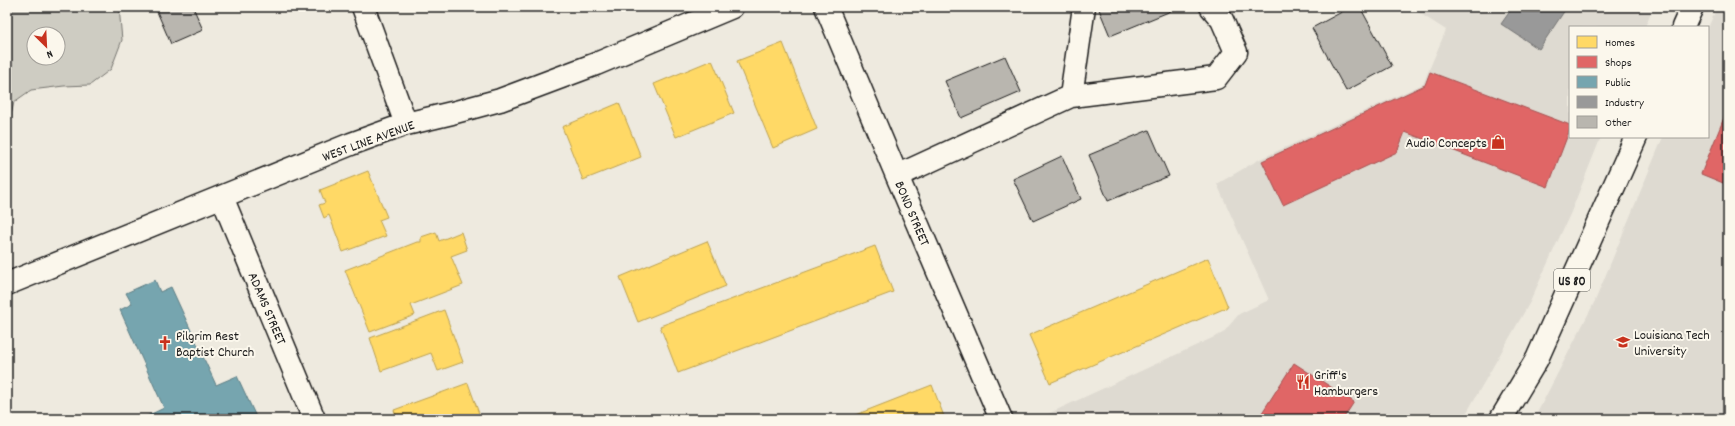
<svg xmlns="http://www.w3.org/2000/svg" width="1735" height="426" viewBox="0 0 1735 426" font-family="Dekko,sans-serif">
	<rect width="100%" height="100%" fill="#eeeadf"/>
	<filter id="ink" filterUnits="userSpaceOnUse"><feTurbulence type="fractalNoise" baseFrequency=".025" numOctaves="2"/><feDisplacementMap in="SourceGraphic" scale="8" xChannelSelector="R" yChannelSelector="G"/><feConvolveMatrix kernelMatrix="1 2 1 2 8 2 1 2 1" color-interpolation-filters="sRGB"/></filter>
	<g filter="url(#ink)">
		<path fill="#dedad1" d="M1410,7H1653L1645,27H1570V137H1601L1571,212L1530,302L1463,419H1037L1223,333L1239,314L1269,300L1217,184L1260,159L1423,84L1446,30Z
			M1717,7H1728V419H1534L1595,301L1663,137H1708V28Z"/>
		<path fill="#ceccc2" stroke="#75746f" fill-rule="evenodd" d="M7,7H119L122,40L111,69L90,85L64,86L31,90L14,102L7,134ZM34,34H58V58H34Z"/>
		<path fill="#ffd966" stroke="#bba050" d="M783,43L817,129L773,148L737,61Z
			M712,60L734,113L676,137L654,84Z
			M619,103L641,157L583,180L562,127Z
			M368,171L387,217L379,220L386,236L343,252L329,215L324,218L319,205L325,203L320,190Z
			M436,232L439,241L461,232L467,250L451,256L463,285L411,305L415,315L370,332L345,270L417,242H421V237Z
			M707,241L726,286L638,322L620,277Z
			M875,246L893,292L678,373L660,326Z
			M1208,258L1228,307L1050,383L1029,335Z
			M444,310L463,362L438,371L431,353L381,371L370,338Z
			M468,383L481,419H397L394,410Z
			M932,385L945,419H845Z"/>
		<path fill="#e06666" stroke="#a55050" d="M1430,72L1570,125V129L1548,187L1405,132L1397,152L1283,205L1262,161L1425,85Z
			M1728,108V185L1701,174Z
			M1294,363L1354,402L1343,419H1258Z"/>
		<path fill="#76a5af" stroke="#5b7c83" d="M155,280L160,292L171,287L216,385L237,376L257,419H144L143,418L164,408L120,310L132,304L126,293Z"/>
		<path fill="#999" stroke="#747474" d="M1513,7H1567L1539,49L1501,24Z"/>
		<path fill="#b9b6af" stroke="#1c1c1c" d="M155,7H193L203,30L171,44Z
			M1098,7H1169L1171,11L1110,36Z
			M1351,7H1360L1392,66L1346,91L1312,28Z
			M1005,56L1021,92L961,118L945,81Z
			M1149,130L1169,176L1108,201L1089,155Z
			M1062,156L1081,199L1033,221L1013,179Z"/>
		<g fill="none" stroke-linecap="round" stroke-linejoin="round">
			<defs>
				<path id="minor" d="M363,7L406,124
					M826,7L897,176L1001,419
					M1071,96L1084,7
					M897,176L1071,96L1216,78L1236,52L1222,20L1211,7
					M222,197L314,419
					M7,284L351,144L406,124L452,113L500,100L596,64L732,7"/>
				<path id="major" d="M1683,27L1692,7
					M1501,419L1537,359L1636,137"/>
			</defs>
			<use href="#minor" stroke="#1c1c1c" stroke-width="25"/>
			<use href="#major" stroke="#1c1c1c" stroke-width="25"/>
			<use href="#minor" stroke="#fbf7ec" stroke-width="22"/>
			<use href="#major" stroke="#fbf7ec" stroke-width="22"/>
		</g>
	</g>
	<defs>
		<symbol id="shop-bare" viewBox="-9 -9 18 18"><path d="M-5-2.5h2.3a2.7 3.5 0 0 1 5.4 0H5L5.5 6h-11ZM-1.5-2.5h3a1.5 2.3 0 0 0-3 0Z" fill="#c8321e" stroke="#fbf7ec" stroke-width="2.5" paint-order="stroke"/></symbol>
		<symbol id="university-bare" viewBox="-9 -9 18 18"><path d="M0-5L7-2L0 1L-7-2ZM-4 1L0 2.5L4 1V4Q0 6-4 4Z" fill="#c8321e" stroke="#fbf7ec" stroke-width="2.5" paint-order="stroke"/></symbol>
		<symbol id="church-bare" viewBox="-9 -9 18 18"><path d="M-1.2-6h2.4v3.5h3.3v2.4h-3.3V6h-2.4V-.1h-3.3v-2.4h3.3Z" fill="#c8321e" stroke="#fbf7ec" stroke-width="2.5" paint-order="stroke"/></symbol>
		<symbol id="restaurant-bare" viewBox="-9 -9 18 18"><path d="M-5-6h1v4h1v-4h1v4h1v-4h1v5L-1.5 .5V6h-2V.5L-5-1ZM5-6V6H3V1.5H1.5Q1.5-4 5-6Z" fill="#c8321e" stroke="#fbf7ec" stroke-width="2.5" paint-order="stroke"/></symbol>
	</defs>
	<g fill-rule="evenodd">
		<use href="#shop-bare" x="1488" y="132" width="20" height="20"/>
		<use href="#university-bare" x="1613" y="332" width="20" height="20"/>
		<use href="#church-bare" x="155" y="333" width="20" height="20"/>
		<use href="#restaurant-bare" x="1293" y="372" width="20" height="20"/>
	</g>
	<g text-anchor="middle" stroke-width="4" stroke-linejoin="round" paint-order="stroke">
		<rect fill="#fbf7ec" stroke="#5f5e5a" stroke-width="1" x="1554" y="269" width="36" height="22" rx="3"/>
		<g font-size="13" font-weight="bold" fill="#1c1c1c">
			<text x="1572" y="285">US 80</text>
		</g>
		<g font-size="14" fill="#1c1c1c" stroke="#fbf7ec">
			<text transform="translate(368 140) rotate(-20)" y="5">WEST LINE AVENUE</text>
			<text transform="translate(913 213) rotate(67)" y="5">BOND STREET</text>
			<text transform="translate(268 308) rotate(67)" y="5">ADAMS STREET</text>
		</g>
		<g font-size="14" fill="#1c1c1c" stroke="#fbf7ec" text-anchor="start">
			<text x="1487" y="147" text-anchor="end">Audio Concepts</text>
			<text x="1634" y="339">Louisiana Tech<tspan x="1634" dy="16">University</tspan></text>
			<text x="176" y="340">Pilgrim Rest<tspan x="176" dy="16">Baptist Church</tspan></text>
			<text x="1314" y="379">Griff's<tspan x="1314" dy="16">Hamburgers</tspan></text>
		</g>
	</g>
	<rect width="1735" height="426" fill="none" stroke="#fbf7ec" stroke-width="24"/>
	<rect x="12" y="12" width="1711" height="402" fill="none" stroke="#1c1c1c" stroke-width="1.5" filter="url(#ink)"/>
	<rect x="1569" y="26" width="140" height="112" fill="#fbf7ec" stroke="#a29f99"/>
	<rect x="1577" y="36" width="20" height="12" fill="#ffd966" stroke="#a29f99"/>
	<text x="1605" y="46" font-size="12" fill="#1c1c1c">Homes</text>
	<rect x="1577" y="56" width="20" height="12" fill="#e06666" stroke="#a29f99"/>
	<text x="1605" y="66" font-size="12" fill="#1c1c1c">Shops</text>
	<rect x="1577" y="76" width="20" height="12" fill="#76a5af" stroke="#a29f99"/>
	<text x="1605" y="86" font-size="12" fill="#1c1c1c">Public</text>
	<rect x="1577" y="96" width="20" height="12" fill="#999999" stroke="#a29f99"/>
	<text x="1605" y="106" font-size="12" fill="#1c1c1c">Industry</text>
	<rect x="1577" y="116" width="20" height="12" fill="#b9b6af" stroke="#a29f99"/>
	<text x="1605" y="126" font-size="12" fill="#1c1c1c">Other</text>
	<g transform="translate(46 46) rotate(156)"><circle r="19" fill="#fbf7ec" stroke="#a29f99"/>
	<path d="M0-3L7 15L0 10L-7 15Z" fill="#c8321e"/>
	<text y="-6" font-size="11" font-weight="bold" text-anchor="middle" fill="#1c1c1c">N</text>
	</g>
</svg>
